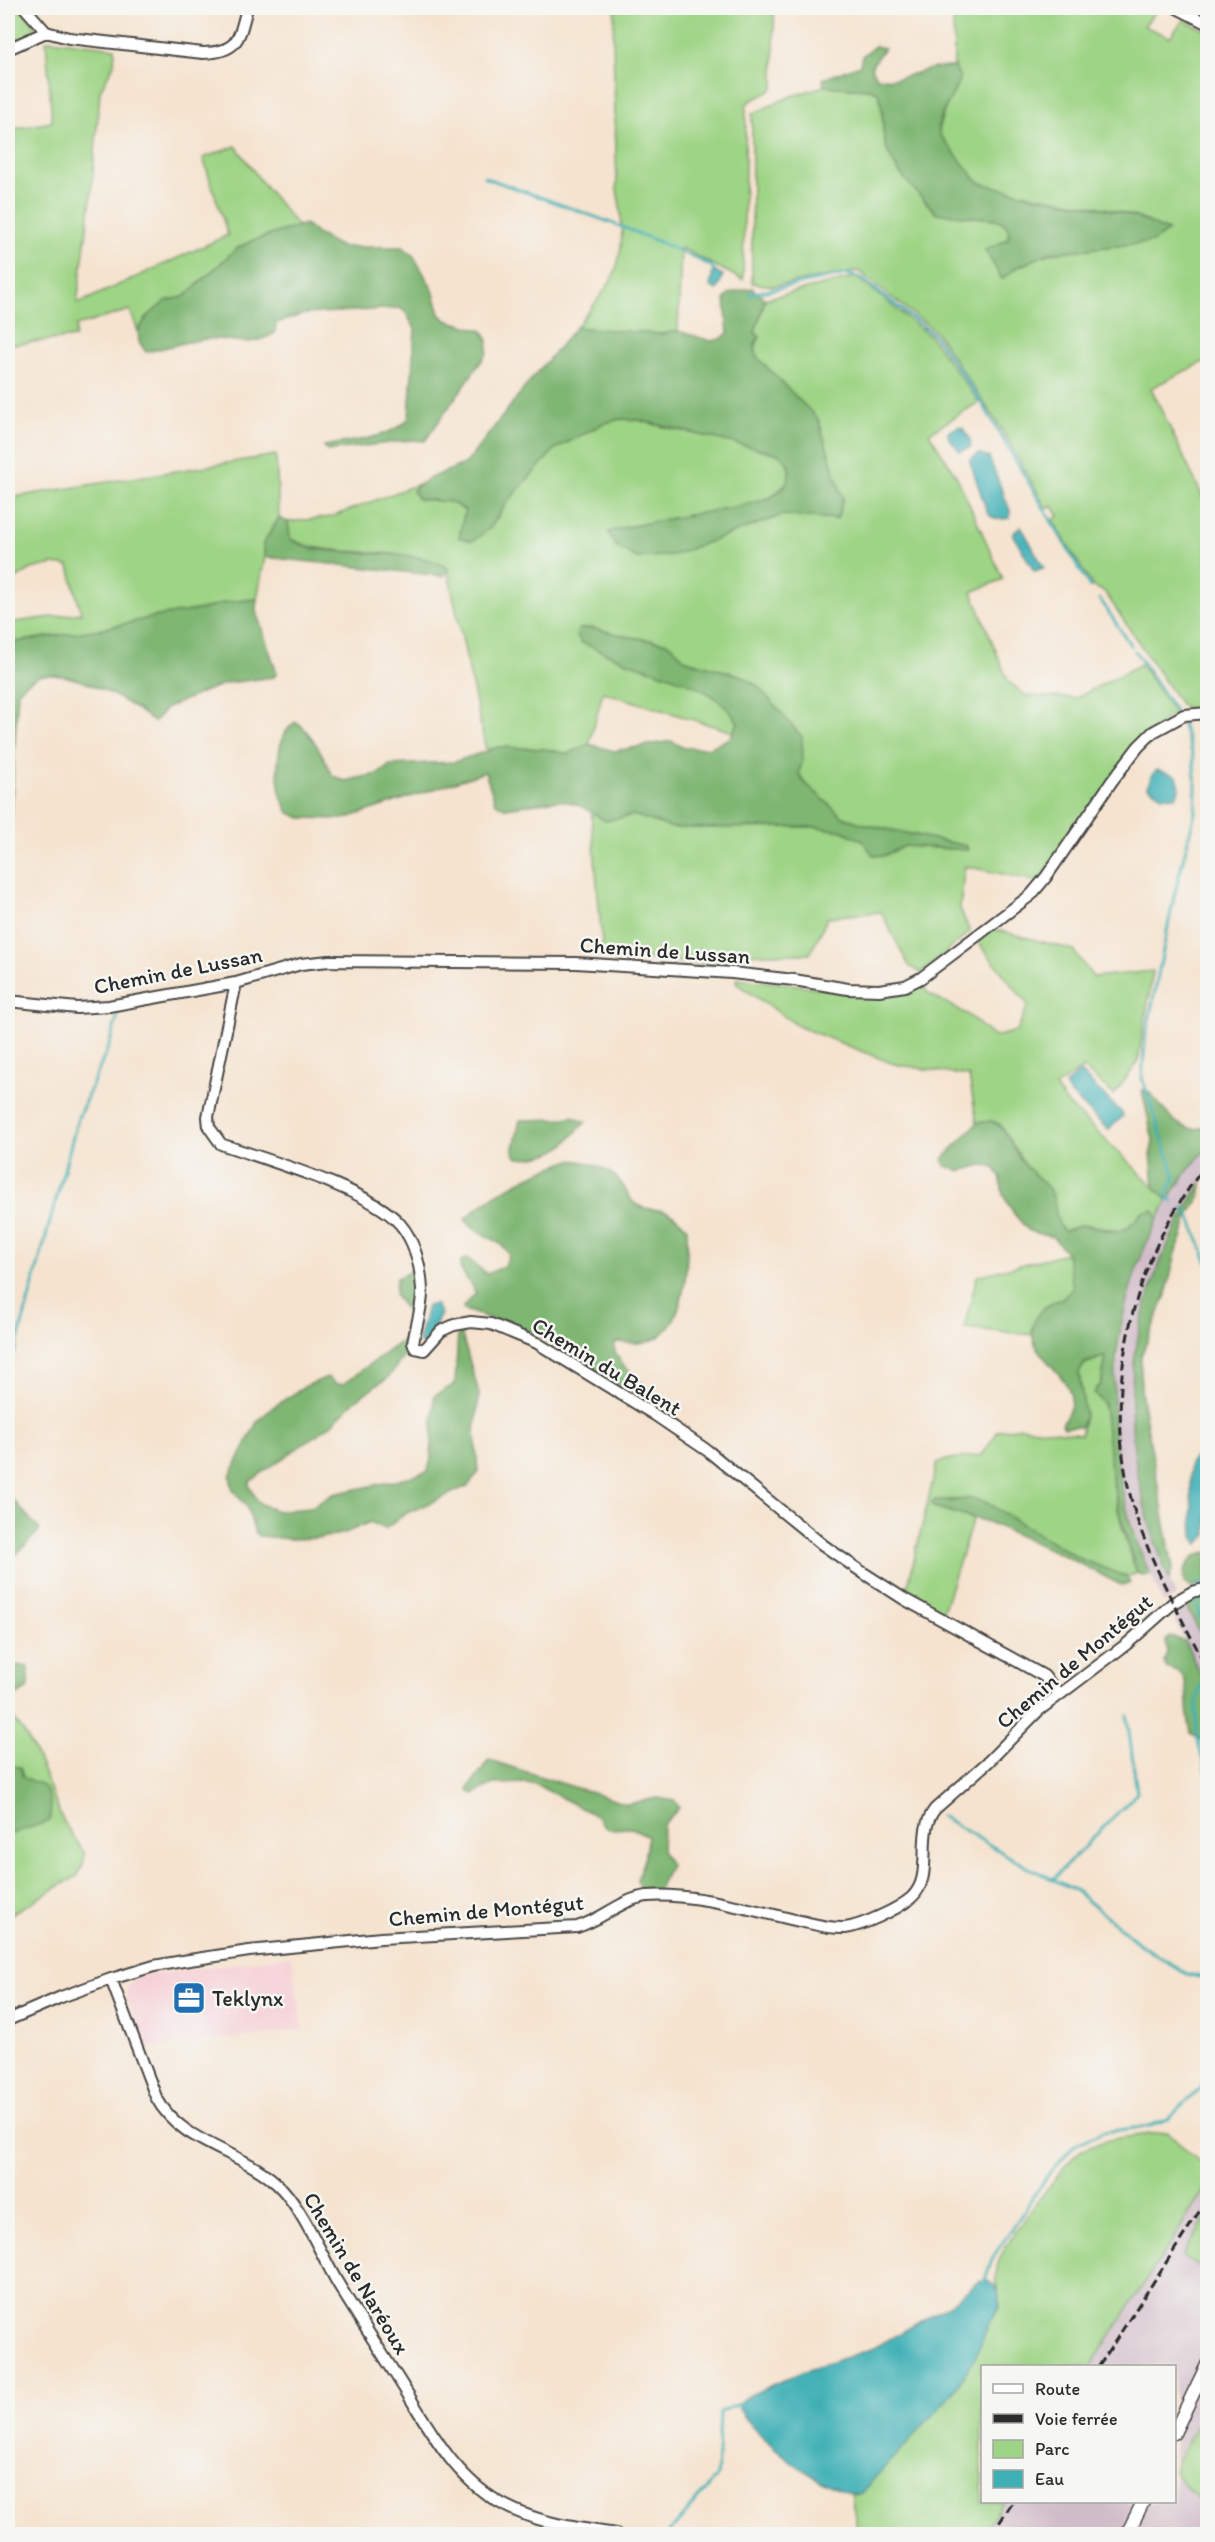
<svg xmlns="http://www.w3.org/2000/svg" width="1215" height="2542" viewBox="0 0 1215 2542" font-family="Itim,sans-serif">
	<rect width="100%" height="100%" fill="#f6f6f2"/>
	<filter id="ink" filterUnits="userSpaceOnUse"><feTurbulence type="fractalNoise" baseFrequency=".0167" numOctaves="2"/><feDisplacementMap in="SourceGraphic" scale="12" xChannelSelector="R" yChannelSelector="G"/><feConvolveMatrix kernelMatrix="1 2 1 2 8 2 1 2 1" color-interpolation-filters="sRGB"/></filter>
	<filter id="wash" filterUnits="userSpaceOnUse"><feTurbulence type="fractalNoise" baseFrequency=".008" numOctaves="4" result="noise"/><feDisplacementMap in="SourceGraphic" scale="24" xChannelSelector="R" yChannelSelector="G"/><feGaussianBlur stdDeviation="1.35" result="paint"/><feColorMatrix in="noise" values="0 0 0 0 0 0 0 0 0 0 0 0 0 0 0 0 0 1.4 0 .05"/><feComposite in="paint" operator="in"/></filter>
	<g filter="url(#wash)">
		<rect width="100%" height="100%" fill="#f5e3cf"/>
		<path fill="#f6cfd7" d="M291,1956L303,2030L145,2049L126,1997L127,1988L135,1977Z"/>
		<path fill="#d1bdc9" d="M1207,1148V1175L1182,1213L1167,1244L1143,1311L1134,1354L1130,1398L1138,1481L1147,1520L1176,1596L1164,1603L1146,1565L1120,1485L1115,1444L1113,1398L1125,1307L1138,1265L1151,1234L1168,1200L1189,1169Z
			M1185,1604L1207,1647V1689L1171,1612Z
			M1207,2186V2215L1182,2257L1207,2271V2418L1202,2412L1175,2467L1174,2366H1091Z
			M1175,2472L1207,2510V2534H982L1003,2502H1174Z"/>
		<path fill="#9ed485" stroke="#648058" stroke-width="1.5" d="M8,8H19L33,22L36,32L8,44Z
			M615,8H774V86C768,97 754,95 746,105L743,280L681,248L678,331L662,334L576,328C587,312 603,295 612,278C625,252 623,218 617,190L613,38Z
			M953,8H1155L1158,9L1144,26L1170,37L1183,20L1207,31V360L1151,388L1207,506V708L1190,709L1180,704L1104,591L1093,587L1053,520L1059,516L1053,506L1047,509L1001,428L936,332L858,271L773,286L752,283V114L789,97L824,86L870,89L878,92C884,107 882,123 884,138C889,169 917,191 936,213L996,219L1003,222L1009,229L1002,279L1017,267L1050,253L1152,242L1167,232C1123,203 1063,204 1013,191C1002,188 987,187 978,181C963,170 952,149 940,135C936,121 954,92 960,77L954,67Z
			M51,40L115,48L114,64L100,91L91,198L77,304L228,235L203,158L236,146L263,184L298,226L251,241L236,249L184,297L166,301L147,317L138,331L130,310L76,326L75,337L8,345V130L52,122L46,41Z
			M856,277L931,337L979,402L929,433L957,477L1003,579L972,592L1008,681L1026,696L1076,698L1141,664L1175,714L1165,719L1040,882L965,866L960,908L970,932L921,973L909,966L881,912L828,917L810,954H738L737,967L603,955L591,810L605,821L633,815L673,828L816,827L843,831L862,840L874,855L883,856L905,846L968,850L966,846L864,824L843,817L802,780L799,772L803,760L759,687L742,676L686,660L668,643L625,636L592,628L581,642C597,649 612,656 628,662C664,675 719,686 738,723L733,732L603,692L589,744L568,754L545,749L499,747L486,750L447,567C400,543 337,561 290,539L288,522L331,517L418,484L413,491L418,499L451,502L465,511L459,537L490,528L508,501L555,449L602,424L620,419L638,420L668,428L749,446L779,454L787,460L790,467L788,481L773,496L750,504L625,527L673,555L782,515L837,519L843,499L818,419L762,365C755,355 753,347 760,337L755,332L765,299Z
			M276,455L279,518L263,544L265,557L257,599L227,602L203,609L158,616L102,629L8,643V623L81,613L69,566L53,564L31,569L8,584V498Z
			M994,929L1073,950L1093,977L1153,971L1138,1062L1114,1095L1083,1068L1055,1087L1067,1103L1168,1200L1158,1219L1155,1213L1143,1212C1118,1244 1114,1225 1083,1225C1077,1226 1070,1229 1064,1231L1059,1226L1055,1214L1052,1193L1025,1165L1000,1124L992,1121L977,1123L969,1076L894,1064L800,1027L737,984L736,979C757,981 777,982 797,985C838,990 882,1005 921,984L929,994L967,1014L994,1037L1017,1031L1028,1005L977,941Z
			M1067,1253L1074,1287C1060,1311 1035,1297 1033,1335L964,1328L977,1276Z
			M1106,1356L1101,1384L1096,1389C1111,1415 1107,1440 1111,1470C1115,1500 1125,1546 1137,1573C1133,1575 1129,1577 1124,1576C1087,1570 1019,1522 985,1502C968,1497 951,1501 934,1500V1507L973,1519L943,1612L906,1593L937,1463L950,1459L982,1455L998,1431L1021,1427L1081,1434L1085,1416L1079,1372L1085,1364Z
			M8,1712C37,1744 44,1776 60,1814C66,1828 77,1841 85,1854L82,1868L77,1876L8,1916Z
			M1168,2132L1207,2169V2186L1091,2366H982V2502H1003L982,2534H856V2519L852,2495L860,2494L975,2358L988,2325L1001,2305C997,2290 994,2275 999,2260C1005,2244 1068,2157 1082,2150C1109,2136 1139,2136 1168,2132Z
			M1207,2215V2271L1182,2257Z
			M1203,2412L1208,2418L1207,2510L1174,2472L1175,2467Z"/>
		<path fill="#7eb672" stroke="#54704e" stroke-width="1.5" d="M875,46L884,48L871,67L877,77C896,82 911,74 930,69C937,67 946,67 954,67L960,77C956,96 934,116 940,135L973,176L981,183L1027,195L1103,208L1136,217L1168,231L1152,242L1050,253L1017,267L1002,279L985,250L1008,239L1009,230L1003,222L996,219L936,213C917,191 889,169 884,138C882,123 884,107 878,92L870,89L824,86L823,79L860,65L862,56Z
			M305,224L317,234L341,247H403L413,255L433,290L440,314L446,320L483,331L488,341L487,353L425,441L411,440L327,451L324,446C349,441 394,438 409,418L415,329L406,313L400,308L304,314L276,323L275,333C244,350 236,337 207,339C187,341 166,348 146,352L139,342L138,331L147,317L166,301L184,297L236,249L251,241Z
			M752,288L765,299L755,333L760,337L755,343L756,356L818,419L843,499L837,519L782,515L673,555L637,558L616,546L608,532C642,523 677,517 712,511C732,507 752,505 771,497C789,489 797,467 779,454L638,420L620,419L602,424L555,449L508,501L490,528L473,541L459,538L465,510L451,502L418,499L413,491C425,476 450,472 467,462L529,382L576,327L662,334L678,331L711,341L721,339L728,333L725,299L730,293Z
			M279,518L288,522L290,539C295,541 301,545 307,547C337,557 430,547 449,571L443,576L265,557L263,544Z
			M257,599L256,611L277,673L274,677L227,683L208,690L166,708L154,722C127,701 81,673 45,675C35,675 25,685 18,691L8,861V643L102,629L158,616L203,609L227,602Z
			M592,628L625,636L668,643L686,660L742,676L759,687L802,737L803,760L799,772L802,780L843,817L864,824L966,846L968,850L905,846L883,856L873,855L862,840L843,831L816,827L673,828L633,815L605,821C561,788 552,804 504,808L495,802L485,772L344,819L301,818L289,813C286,807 281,799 280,792C276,771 276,733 296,722C310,730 326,760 332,775L344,781L378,774L390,765L454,762L499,747L545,749L568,754L589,744L614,751L671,741L684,748H709L730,738L738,723C719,686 664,675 628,662C612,656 596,649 581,642L577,635L578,629Z
			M1142,1090L1148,1091C1163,1108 1181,1139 1207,1126V1148L1189,1169L1168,1200L1154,1187L1151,1153L1153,1140Z
			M572,1116L586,1122C578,1129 573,1136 566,1143C554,1155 533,1159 517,1158L513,1152L520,1120L561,1119Z
			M992,1121C1008,1128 1013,1152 1025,1165C1033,1174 1045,1182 1051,1192C1059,1205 1052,1220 1064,1231L1083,1225L1116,1232L1127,1228L1143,1212L1153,1210L1158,1219C1102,1328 1099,1463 1150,1574L1144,1576L1137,1573L1135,1568L1120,1516L1111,1470L1104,1404L1094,1393L1101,1384L1106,1356L1085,1363L1079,1372L1085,1416L1081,1427H1064L1062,1424C1065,1418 1071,1409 1071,1403C1074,1372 1022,1355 1034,1322C1041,1300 1063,1305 1073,1287L1067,1253L1053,1237L1029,1231L1015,1215L1003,1195L1000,1176L993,1166L982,1165L961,1171L945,1166L943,1159L977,1123Z
			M571,1160C592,1162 612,1168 624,1187C627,1193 631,1202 637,1205C647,1211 655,1208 665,1211C674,1213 681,1222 687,1228C688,1259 687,1320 657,1338C644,1345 629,1343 615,1342V1353L625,1367L677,1417L676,1421L535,1333L464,1310L463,1307L476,1293L460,1268L461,1261L467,1258L487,1274L505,1266L509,1255C500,1236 476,1237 465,1219C494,1192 533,1173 571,1160Z
			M1202,1181L1201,1194L1186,1221L1183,1236L1177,1248L1166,1295L1141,1356V1392L1173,1568L1169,1579C1110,1435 1120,1313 1202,1181Z
			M411,1271L414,1278V1293L408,1346L405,1355L387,1379L376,1385L354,1402L331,1425L250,1481L249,1486L259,1503L277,1511L310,1508L333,1494L399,1480L428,1471L431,1459L434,1396L455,1384L458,1332H461L479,1393L475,1432L478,1473L468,1486L405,1514L385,1529L370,1522L345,1533L320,1538L289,1539L259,1536L255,1533L247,1507L233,1490L230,1476L257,1422L273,1407L306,1386L327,1377L336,1384H343L403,1340L409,1314L395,1296L396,1279Z
			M8,1494L40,1530L8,1563Z
			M972,1498L985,1502L1079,1558L1127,1577L1130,1583L1121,1585L1065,1556L988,1522L934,1507L931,1503L934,1500L952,1501Z
			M1207,1552V1583L1192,1588L1184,1583C1181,1567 1192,1555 1207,1552Z
			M1207,1596H1208L1207,1647L1185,1604Z
			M1170,1637L1185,1641L1207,1689V1743L1191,1733C1189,1723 1187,1714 1187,1704C1186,1684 1188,1672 1166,1667L1164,1661L1167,1652L1166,1640Z
			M18,1665L28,1667V1688L14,1697L8,1691V1669Z
			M489,1760L627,1804L657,1798L675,1801L679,1808L663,1825L662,1850L670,1865L658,1891L641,1888L637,1880L644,1859L648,1836L632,1828L609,1829L602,1824L597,1816L533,1783L493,1784L473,1794L468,1791L469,1787Z
			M8,1766L20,1767L23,1777C29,1781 36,1781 41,1785C51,1792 51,1810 50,1821L8,1835Z"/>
		<path fill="#3fb0b6" stroke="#356e70" stroke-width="1.5" d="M713,271L723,275L718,289L716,290L710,286Z
			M958,427L963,428L970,439L971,447L960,451L948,437V432Z
			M979,454L989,457L1011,513L1009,518C1000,520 992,520 987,512L970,462V459Z
			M1021,526L1044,568L1034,571L1013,534Z
			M1157,770L1177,776L1180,787L1176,797L1162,796L1148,787L1151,776Z
			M1080,1072L1122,1113L1123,1116L1108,1130L1068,1091L1065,1085Z
			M431,1305H436L441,1314L426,1342L423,1345L418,1341L427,1306Z
			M1196,1455H1203L1208,1466L1207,1535L1198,1544L1193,1537L1190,1464Z
			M986,2280L996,2286L1001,2305L988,2325L975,2358L952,2394L860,2494C828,2496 748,2433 737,2404L746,2397L802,2372L874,2348L949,2305L978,2282Z"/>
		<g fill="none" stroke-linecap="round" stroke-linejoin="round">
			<path stroke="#3fb0b6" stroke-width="3" d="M484,177C560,205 638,229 711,266L715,271
				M750,294L847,274L861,278L934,335L982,403L1090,587
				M1100,599L1131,646
				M1135,651L1176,712
				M1173,1202L1166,1196L1175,1177L1142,1078L1145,1039L1175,892L1195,812L1196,787L1193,756L1181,720
				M1183,1208L1187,1211L1208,1263
				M8,1364L15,1351L78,1118L109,1046L118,1014
				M1196,1585L1208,1582
				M1196,1595L1199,1615L1208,1631
				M1201,1685C1192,1715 1197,1747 1208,1776
				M941,1816L1025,1866L1075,1890L1141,1945L1187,1974L1208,1979
				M1053,1879L1137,1793L1127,1716
				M984,2282L993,2257L1048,2175L1075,2145L1103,2132L1150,2126L1169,2118L1202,2087L1208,2070
				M668,2534L717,2477L720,2412L740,2403"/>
		</g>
	</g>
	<g filter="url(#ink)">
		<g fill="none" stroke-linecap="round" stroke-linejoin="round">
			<defs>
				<path id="minor" d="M25,8L46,32
					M1177,8L1208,24
					M46,32L69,38L203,53C239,52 239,38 247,8
					M8,49L46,32
					M236,983L208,1117L209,1127L221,1144C266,1160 370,1189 400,1224C415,1241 421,1268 422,1289C423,1306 416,1326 413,1343L415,1348L424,1350L441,1331L454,1325L471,1322L491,1324L537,1343L655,1415L708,1451L823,1545L862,1572L904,1599L1044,1676L1059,1694
					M8,1001L77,1008L109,1006L236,983L301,964L329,961L576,963L732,973L794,980L848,989L879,990L905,986L921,978L1031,895L1046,877L1112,781L1138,747L1153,732L1184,715L1208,713
					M111,1979L156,2097C182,2147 247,2150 283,2190C305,2215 319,2250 336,2280C356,2314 378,2347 399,2380C429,2427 454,2480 506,2506C540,2524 579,2528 616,2534
					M8,2020L61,1997L111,1979L154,1966L183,1961L249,1951L381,1938L577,1927C602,1920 621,1899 647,1896C690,1892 752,1910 795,1920C811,1923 828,1929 845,1928C862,1926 898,1909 911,1898C936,1876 914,1834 935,1809L988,1762L1038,1711L1128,1643L1173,1603L1192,1592L1208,1588"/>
				<path id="major" d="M1174,2433L1208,2363
					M1127,2534L1143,2502"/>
			</defs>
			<use href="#minor" stroke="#494744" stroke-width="14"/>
			<use href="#major" stroke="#494744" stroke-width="15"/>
			<use href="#minor" stroke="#fff" stroke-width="10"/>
			<use href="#major" stroke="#fff" stroke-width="12"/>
			<path stroke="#2b2b2b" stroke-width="3" stroke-dasharray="9 4.5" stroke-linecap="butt" d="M1208,1163C1128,1260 1097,1405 1139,1525C1157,1575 1183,1622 1208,1669
				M1099,2366L1208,2198
				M992,2534L1013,2502"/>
		</g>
	</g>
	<defs>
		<symbol id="office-square" viewBox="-11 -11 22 22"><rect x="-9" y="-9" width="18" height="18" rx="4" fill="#1f6fb2" stroke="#f6f6f2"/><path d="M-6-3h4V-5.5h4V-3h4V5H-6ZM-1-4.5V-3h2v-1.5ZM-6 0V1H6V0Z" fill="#fff"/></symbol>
	</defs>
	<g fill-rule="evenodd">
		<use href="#office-square" x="170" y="1979" width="38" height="38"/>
	</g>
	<g text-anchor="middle" stroke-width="5" stroke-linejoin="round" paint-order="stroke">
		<g font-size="22" fill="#2b2b2b" stroke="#f6f6f2">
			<text transform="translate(665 950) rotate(4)" y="8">Chemin de Lussan</text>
			<text transform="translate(178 970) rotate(-11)" y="8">Chemin de Lussan</text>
			<text transform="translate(607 1366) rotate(31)" y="8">Chemin du Balent</text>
			<text transform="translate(1074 1661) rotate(-40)" y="8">Chemin de Montégut</text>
			<text transform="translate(486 1910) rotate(-5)" y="8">Chemin de Montégut</text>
			<text transform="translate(357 2273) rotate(59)" y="8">Chemin de Naréoux</text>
		</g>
		<g font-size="22" fill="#2b2b2b" stroke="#f6f6f2" text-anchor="start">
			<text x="212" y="2006">Teklynx</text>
		</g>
	</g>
	<rect width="1215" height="2542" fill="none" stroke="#f6f6f2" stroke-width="30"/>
	<rect x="981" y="2365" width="195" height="138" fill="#f6f6f2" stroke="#a5a5a2" stroke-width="1.5"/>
	<rect x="993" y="2384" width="30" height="9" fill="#ffffff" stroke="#a5a5a2" stroke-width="1.5"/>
	<text x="1035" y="2395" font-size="18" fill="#2b2b2b">Route</text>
	<rect x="993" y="2414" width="30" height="9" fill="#2b2b2b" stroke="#a5a5a2" stroke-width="1.5"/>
	<text x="1035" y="2425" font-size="18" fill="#2b2b2b">Voie ferrée</text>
	<rect x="993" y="2440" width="30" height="18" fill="#9ed485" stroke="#a5a5a2" stroke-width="1.5"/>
	<text x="1035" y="2455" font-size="18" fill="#2b2b2b">Parc</text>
	<rect x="993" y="2470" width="30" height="18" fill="#3fb0b6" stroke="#a5a5a2" stroke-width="1.5"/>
	<text x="1035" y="2485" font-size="18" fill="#2b2b2b">Eau</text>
</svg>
